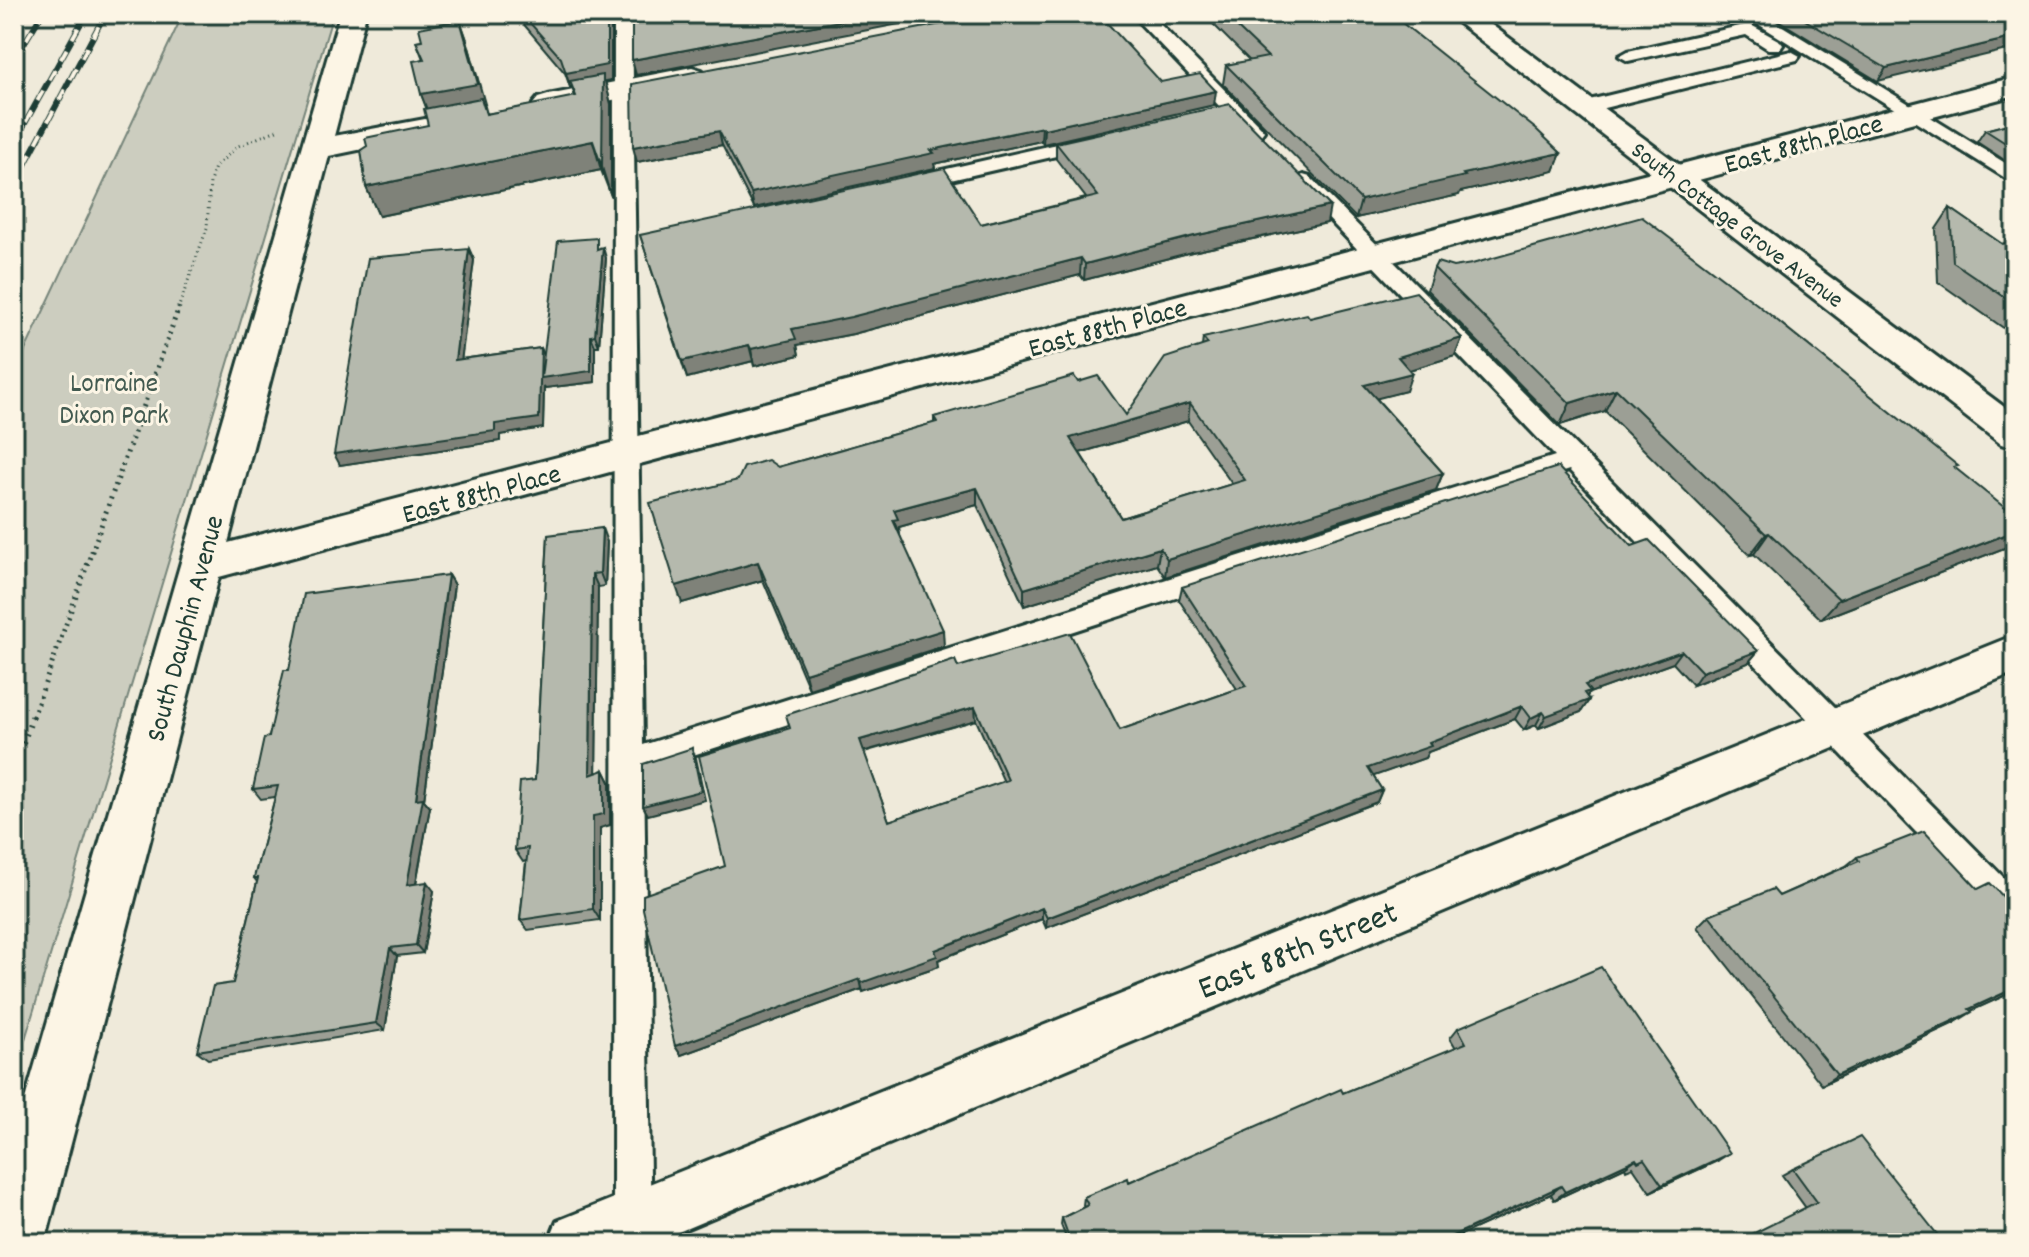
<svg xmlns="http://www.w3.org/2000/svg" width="2029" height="1257" viewBox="0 0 2029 1257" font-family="Dekko,sans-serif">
	<rect width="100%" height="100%" fill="#efeada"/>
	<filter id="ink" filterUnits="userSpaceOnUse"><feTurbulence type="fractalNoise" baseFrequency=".0125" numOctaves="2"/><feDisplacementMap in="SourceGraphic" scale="16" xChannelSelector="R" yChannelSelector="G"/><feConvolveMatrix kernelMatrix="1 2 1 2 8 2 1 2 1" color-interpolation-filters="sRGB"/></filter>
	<g filter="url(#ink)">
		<path fill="#cccdbf" stroke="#76857a" stroke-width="2" d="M183,14H333L14,1076V374Z"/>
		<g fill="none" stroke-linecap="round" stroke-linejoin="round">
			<defs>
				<path id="service" d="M614,14H632L643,745L1555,456L1296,185L1293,181L1303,175L1310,177L2015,889V927L2003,923L1569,470L644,771L651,1243H613Z
					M1131,14H1150L1261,127L1264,131L1261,135H1247Z
					M1742,14H1763L2015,169V184Z
					M1749,24L1780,41L1783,45L1780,49H1768L1746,35L1628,61L1619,56L1628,51Z
					M1791,51L1800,56L1797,60L1584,113L1575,107L1577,103Z
					M1093,136L1100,138L1103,142L1100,146L911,189L901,183L911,177Z"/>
				<path id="minor" d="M340,14H366L334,136L425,119L436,122L440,128L436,134L329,156L228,543L2015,77V95L219,577L45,1243H14V1137Z
					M692,67L702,70L706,76L702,82L548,113L538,110L533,104L538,98L548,95Z
					M2015,635V672L652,1243H548L557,1221Z"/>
				<path id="secondary" d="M1447,14H1477L2015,415V448L2001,444Z"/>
			</defs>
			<use href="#service" stroke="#1f3d34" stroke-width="6"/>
			<use href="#minor" stroke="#1f3d34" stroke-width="6"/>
			<use href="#secondary" stroke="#1f3d34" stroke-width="6"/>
			<path stroke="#1f3d34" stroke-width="3" stroke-dasharray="1 4" stroke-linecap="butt" d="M178,309L207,228L210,182L215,167L238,146L277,130"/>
			<path stroke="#1f3d34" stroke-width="5" stroke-dasharray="2 5" stroke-linecap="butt" d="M33,717L179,307"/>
			<path stroke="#1f3d34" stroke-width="6" stroke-dasharray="2 7" stroke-linecap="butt" d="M14,769L33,715"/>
			<use href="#service" fill="#fcf5e5" fill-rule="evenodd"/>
			<use href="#minor" fill="#fcf5e5" fill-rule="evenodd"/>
			<use href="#secondary" fill="#fcf5e5" fill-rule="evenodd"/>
			<defs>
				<path id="rail" d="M14,27L22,14
					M14,60L42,14
					M14,143L86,14
					M14,185L105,14"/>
			</defs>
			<use href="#rail" stroke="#1f3d34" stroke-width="6"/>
			<use href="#rail" stroke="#fcf5e5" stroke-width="4" stroke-dasharray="12" stroke-linecap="butt"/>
		</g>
		<path fill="#9c9f95" stroke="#1f3d34" stroke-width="2" fill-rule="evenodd" d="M515,14H611V80L605,81L611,104V196L601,170L379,216L366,187L428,125L427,109L421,94L423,59L416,41L422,40L460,20L467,40L487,114L575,97L572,87H570L565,73Z
			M993,14L1161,82L1214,105L1043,144L1041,141L934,164L935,168L754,208L722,145L637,162Z
			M1203,14H1391L1561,153L1554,171L1460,192L1459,195L1356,218L1223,84L1226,65L1250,61Z
			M1768,14H2015L1878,81Z
			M2015,122V167L1977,142L1985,130Z
			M1056,143L1327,223L1192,252L1084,280L1080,275L853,334L797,345L799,355L754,366L753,361L687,378L640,235L981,224L1086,198L1056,159Z
			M1950,208L2002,244L2015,240V336L1938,282L1936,229Z
			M600,248L606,258L599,346H595V382L545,388L544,386L543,428L500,435V441L340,465L469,249L474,260L461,359L541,348L544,355Z
			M1434,268L1956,469L2007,547L1821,619L1754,554L1750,555L1605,411L1560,425L1427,290Z
			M1310,318L1462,338L1455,356L1409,370L1406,391L1376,398L1443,473L1436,490L1165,577L1157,565L1024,606L977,505L899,527L900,536L944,646L809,689L763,580L682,603L738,480L778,467L934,423V417L1078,382L1126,415L1202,346L1203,338ZM1188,421L1232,484L1121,518L1080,453Z
			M548,535L607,542L605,586L598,587L596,773L604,770L610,782V825L600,828V920L528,930L520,920L526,861L523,862L515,850L535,780Z
			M1632,546L1758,651L1748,663L1693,685L1673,663L1589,693L1587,697L1589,700L1581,712L1539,728L1536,725L1524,730L1515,719L1428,752L1425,758L1373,776L1382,790L1377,802L1046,928L1042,919L938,960L939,966L863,992L862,989L681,1055L675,1046L725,866L958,667L1120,730L1237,689L1179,600L1182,587ZM976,720L1004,782L889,821L864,752Z
			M448,575L454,585L424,800L430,807L416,884L434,891L423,953L397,956L385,1030L208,1059L197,1051L233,983L257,882L254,878L275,797L261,799L253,789L289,670Z
			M1857,857L2015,991L1970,1011L1954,1023L1822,1085L1697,927L1709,915L1779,896L1846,866Z
			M2015,874V886L2008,878Z
			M1458,1028L1717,1161L1650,1192L1633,1167L1626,1170L1625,1167L1554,1200L1551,1194L1443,1243H1068L1061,1225L1062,1218L1084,1207L1083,1205L1084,1197L1129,1182L1343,1093L1456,1048L1450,1038Z
			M1793,1169L1944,1243L1806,1208L1782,1175Z"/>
		<path fill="#7f8279" stroke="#1f3d34" stroke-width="2" d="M607,14H611V80L605,81L611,104V196L602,167L572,87H570L566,73Z
			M877,14H951L636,75L632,60Z
			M460,20L467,40L485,104H483L491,127L429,115L421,94Z
			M2015,37V48L1878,81L1886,68Z
			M1216,91L1214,105L1043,144L1044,129Z
			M1042,127L1041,141L934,164L935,168L754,208L751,193L931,150Z
			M719,131L722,145L637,162L633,147Z
			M593,141L601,170L379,216L366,187Z
			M1561,153L1554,171L1460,192L1459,195L1356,218L1361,200L1463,174Z
			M1330,206L1327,223L1192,252L1084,280L1085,264L1194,236Z
			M603,247L606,258L599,346L595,335Z
			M469,249L474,260L460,370L455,360Z
			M1081,258L1080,275L853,334L797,345L799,355L754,366L751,349L792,329Z
			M591,336L595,346V382L545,388L544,386L543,428L500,435V441L340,465L334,454L541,348L545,359Z
			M1462,338L1455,356L1393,375L1398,357Z
			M749,345L753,361L687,378L682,361Z
			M1412,373L1406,391L1359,403L1364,385Z
			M1616,389L1605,411L1560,425L1570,403Z
			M1190,403L1188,421L1069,456L1070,438Z
			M1443,473L1436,490L1165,577L1167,559Z
			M977,488V505L899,527L900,536L893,520L894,510Z
			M602,528L607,542L605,586L600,573Z
			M2015,531V539L2007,547L1821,619L1839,599Z
			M1769,533L1754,554L1750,555L1766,534Z
			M1160,548L1157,565L1024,606V589Z
			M758,562L763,580L682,603L676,586Z
			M592,574L598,587L596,787L590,775Z
			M448,575L454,585L424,800L430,807L414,894L407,885L416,799Z
			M943,630L944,646L809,689L805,673Z
			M1682,651L1673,663L1589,693L1583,702L1589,700L1581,712L1539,728L1546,716L1585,685Z
			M1758,651L1748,663L1693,685L1702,672Z
			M1522,706L1515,719L1428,752L1425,758L1363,780L1368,768L1429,742Z
			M975,707L976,720L862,752L860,740Z
			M1543,712L1536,725L1524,730L1531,718Z
			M692,748L696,758L705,800L648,815L643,806Z
			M604,770L610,782V825L600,828V920L593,909V816Z
			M1382,790L1377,802L1046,928L1047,918Z
			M427,882L434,891L423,953L416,945Z
			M1042,908V919L938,960L939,966L863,992L861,983L935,950Z
			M390,948L397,956L385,1030L376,1023Z
			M860,979L862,989L681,1055L675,1046Z
			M2015,988V991L1951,1020L1969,1009Z
			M1972,1012L1954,1023L1822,1085L1837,1075Z
			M1730,1153L1717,1161L1650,1192L1662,1185Z
			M1636,1159L1625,1167L1554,1200L1565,1192Z
			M1561,1186L1551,1194L1443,1243H1437Z"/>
		<path fill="#b5b9ad" stroke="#1f3d34" stroke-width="2" fill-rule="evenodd" d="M522,14H607V65L566,73L561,58Z
			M632,14H877L632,60Z
			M993,14H1099L1161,82L1200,74L1216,91L1044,129L1042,127L931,150L934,153L751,193L719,131L633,147L632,84Z
			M1223,14H1391L1537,130L1561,153L1463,174L1465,176L1361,200L1226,65L1268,57Z
			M1795,14H2015V37L1886,68Z
			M460,20L478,84L421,94L413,61L424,59L416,41L422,40L419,28Z
			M603,75L602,167L593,141L366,187L361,150L367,146L365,138L428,125L424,109L481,98L486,114L576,96L570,81Z
			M1230,104L1330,206L1194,236L1085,264L1081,258L851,317L792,329L796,339L751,349L749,345L682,361L640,235L944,168L981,224L1098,196L1056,143Z
			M2015,122V149L1985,130Z
			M1950,208L2002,244L2015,240V304L1953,262Z
			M1642,217L1758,305L1958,466L1954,467L2015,516V531L1839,599L1769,533L1766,534L1616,389L1570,403L1434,268L1437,262L1453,267L1472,264Z
			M597,238V249L603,247L595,335L591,336V371L541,378L558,241Z
			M469,249L455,360L541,348L539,418L495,424V431L334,454L368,258Z
			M1416,292L1462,338L1398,357L1412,373L1364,385L1443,473L1167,559L1160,548L1024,589L977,488L894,510L898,519L893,520L943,630L805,673L758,562L676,586L650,503L738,480L744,467L768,460L778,467L842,449L937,422L934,417L1074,376L1078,382L1098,376L1126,415L1165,358L1208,344L1203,338L1307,314L1310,318ZM1190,403L1245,480L1121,518L1070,438Z
			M1558,467L1632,546L1649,540L1758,651L1702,672L1682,651L1585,685L1590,691L1584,693L1589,700L1546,716L1543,712L1531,718L1522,706L1429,742L1431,746L1368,768L1382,790L1047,918L1042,908L935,950L937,956L861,983L860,979L675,1046L643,909V895L725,866L699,756L790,728L786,715L955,660L958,667L1070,633L1120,730L1246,686L1182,587ZM975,707L1008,780L889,821L860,740Z
			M602,528L600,573L592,574L590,775L604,770V814L593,816V909L520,920L528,848L515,850L520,782L535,780L548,535Z
			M448,575L416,799L423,798L407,885L427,882L416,945L390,948L376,1023L197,1051L213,986L233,983L258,878H254L278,786L253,789L264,738L269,737L284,670H289L304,594Z
			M692,748L701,791L643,806V764Z
			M1924,831L1978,889L1990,883L2015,909V988L1969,1009L1972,1012L1837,1075L1709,915L1773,889L1779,896L1859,861L1857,857Z
			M1601,967L1730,1153L1662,1185L1644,1159L1638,1162L1636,1159L1565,1192L1561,1186L1437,1243H1071L1062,1218L1088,1205L1084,1197L1128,1178L1129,1182L1341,1089L1343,1093L1466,1043L1458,1028Z
			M1860,1137L1944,1243H1734L1817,1202L1793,1169Z"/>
	</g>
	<g text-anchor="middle" stroke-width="6" stroke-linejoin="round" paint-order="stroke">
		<g font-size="24" fill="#1f3d34" stroke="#fcf5e5">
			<text transform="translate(1738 224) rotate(37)" y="8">South Cottage Grove Avenue</text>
		</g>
		<g font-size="28" fill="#1f3d34" stroke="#fcf5e5">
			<text transform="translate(1803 142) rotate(-15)" y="10">East 88th Place</text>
			<text transform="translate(1107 326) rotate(-15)" y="10">East 88th Place</text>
			<text transform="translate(481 492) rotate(-15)" y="10">East 88th Place</text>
			<text transform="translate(183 628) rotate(-75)" y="10">South Dauphin Avenue</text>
		</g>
		<g font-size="28" fill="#425a50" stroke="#fcf5e5">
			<text x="114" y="391">Lorraine<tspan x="114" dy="32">Dixon Park</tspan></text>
		</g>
		<g font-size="34" fill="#1f3d34" stroke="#fcf5e5">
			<text transform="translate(1297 948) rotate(-22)" y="12">East 88th Street</text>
		</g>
	</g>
	<rect width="2029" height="1257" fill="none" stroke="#fcf5e5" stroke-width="48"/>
	<rect x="24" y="24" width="1981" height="1209" fill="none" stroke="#1f3d34" stroke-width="3" filter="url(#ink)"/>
</svg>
